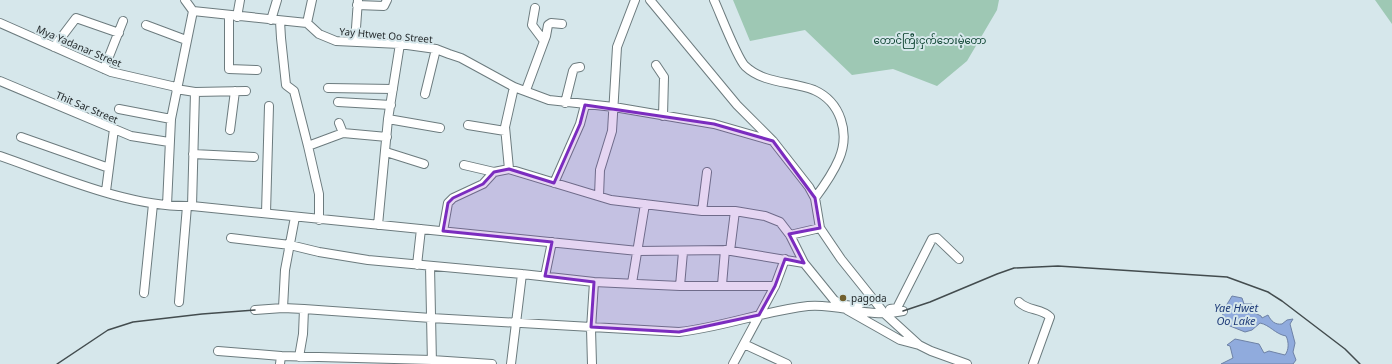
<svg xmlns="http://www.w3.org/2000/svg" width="1392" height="364" viewBox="0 0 1392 364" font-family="'Noto Sans','Noto Sans Myanmar',sans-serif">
	<rect width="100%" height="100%" fill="#d6e7eb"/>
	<path fill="#9ec8b4" d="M733,0H999L997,10L967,61L937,86L893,69L852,75L805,30L750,41Z
		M1375,0H1392V24Z"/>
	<path fill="#90abdd" stroke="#6e82a6" d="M1232,296L1242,298L1244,304H1252L1253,312L1261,316L1262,318L1268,315C1271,321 1275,325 1282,324L1287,320L1293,319L1290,324L1295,343L1293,352L1296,360L1293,364H1221L1233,358L1230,346L1227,345L1235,339L1259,344L1264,353L1269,351L1285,355C1289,350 1289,342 1286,336C1275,334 1270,325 1260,323L1252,330L1245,332L1225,324C1219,312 1226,307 1232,296Z"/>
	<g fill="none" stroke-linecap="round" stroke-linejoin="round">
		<defs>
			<path id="minor" d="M185,0L193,11L307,23L319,34L336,41L400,44L436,49L449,54L461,58L514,87L549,100L614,107L714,124L773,141
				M650,0L737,105L773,141L809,187L815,198L820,228L841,259L885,314L919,345L931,351L967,364
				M714,0C720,13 737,58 745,66C764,84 791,81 814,90C841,102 850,133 839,159C833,173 824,186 815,198
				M357,5L384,6L387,0
				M535,8L532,25L544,41
				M229,16V69L257,70
				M237,17L240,0
				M271,20L277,0
				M280,21L281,38L286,85L294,91L308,146L319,194V220
				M0,23L111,72L176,87
				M307,23L312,0
				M146,25L186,40
				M355,42L358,0
				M54,47L76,18L119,33
				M656,65L664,77L663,116
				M104,69L123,21
				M0,81L131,136L169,142
				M328,88L393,89
				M176,89L195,92L246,91
				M526,90L546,36L548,25L551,23L562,24
				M425,94L436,49
				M338,102L391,105
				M565,103L573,71L575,68L580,67
				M119,109L171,119
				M388,119L440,128
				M339,123L343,133
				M468,125L505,131
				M230,130L235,91
				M21,137L109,168
				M308,146L343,133L387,137
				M386,152L424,164
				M193,154L254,157
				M0,156C58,176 130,208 192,206L638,251L725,250L804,263L834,300L843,305L847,310L900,340L919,345
				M464,165L494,172
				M509,169L611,200L702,211H735L765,216L780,222L790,235L804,263
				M554,183L580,124L585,105
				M106,191L114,129
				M599,196L600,170L612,131L617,47L635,0
				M167,205L171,119L193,11
				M192,206L195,92
				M702,211L707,172
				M266,213L269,106
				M378,225L388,119L400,44
				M443,231L448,203L453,198L483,184L494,172L509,169L505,127L514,87
				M790,235L820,228
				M231,238L290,245L319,252L368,260L522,274L594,282L680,286H775
				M730,251L735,211
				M417,265L421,229
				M430,266L432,364
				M545,276L552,242
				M632,283L645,204
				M722,285L725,250
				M680,286L683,252
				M144,293L153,204
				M179,302L187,206
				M1019,302C1027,311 1042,308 1050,317L1033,364
				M845,305L854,306L873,299
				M283,308L285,270L295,217
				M890,309L897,308L932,239L937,238L959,259
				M255,310L283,308L304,309L431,318L679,332C723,327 764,311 808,306C841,303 867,319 903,311
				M744,344L787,364
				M218,351L281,356L432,360L492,364
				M299,357L303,334L304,309
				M280,364L281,356
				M511,364L522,274
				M592,364L591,329L594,282
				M733,364L775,286L785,259"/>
		</defs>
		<use href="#minor" stroke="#6c7b7e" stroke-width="10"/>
		<use href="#minor" stroke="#fff" stroke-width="8"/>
		<path stroke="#434c4e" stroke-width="1.5" d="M903,311L930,302L997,274L1014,268L1058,266L1227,277L1268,292L1282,301L1345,349L1360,364
			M57,364L108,330L133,322L202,314L255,310"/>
	</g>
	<path fill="#7b2cbf" fill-opacity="0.2" stroke="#7b2cbf" stroke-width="3" stroke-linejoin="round" d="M585,105L714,124L773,141L815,198L820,228L789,234L804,263L785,259L775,286L759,315L679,332L591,327L594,282L545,276L552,242L443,231L448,203L453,198L483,184L494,172L509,169L554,183L580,124Z"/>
	<circle fill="#71602e" stroke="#d6e7eb" stroke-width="1.5" cx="843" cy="298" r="4"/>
	<g text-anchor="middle" stroke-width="4" stroke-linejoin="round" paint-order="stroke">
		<g font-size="10" fill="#1e2426" stroke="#d6e7eb">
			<text transform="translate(386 35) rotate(5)" y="4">Yay Htwet Oo Street</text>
			<text transform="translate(79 46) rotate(23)" y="4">Mya Yadanar Street</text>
			<text transform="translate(87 107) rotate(23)" y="4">Thit Sar Street</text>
		</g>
		<g font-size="10" fill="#0a412e" stroke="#d6e7eb">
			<text x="930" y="44">တောင်ကြီးငှက်ဘေးမဲ့တော</text>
		</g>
		<g font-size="10" fill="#1e2426" stroke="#d6e7eb" text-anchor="start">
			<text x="851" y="302">pagoda</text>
		</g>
		<g font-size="11" font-style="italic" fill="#1e3b78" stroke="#d6e7eb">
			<text x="1236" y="312">Yae Hwet<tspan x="1236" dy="13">Oo Lake</tspan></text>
		</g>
	</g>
</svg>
